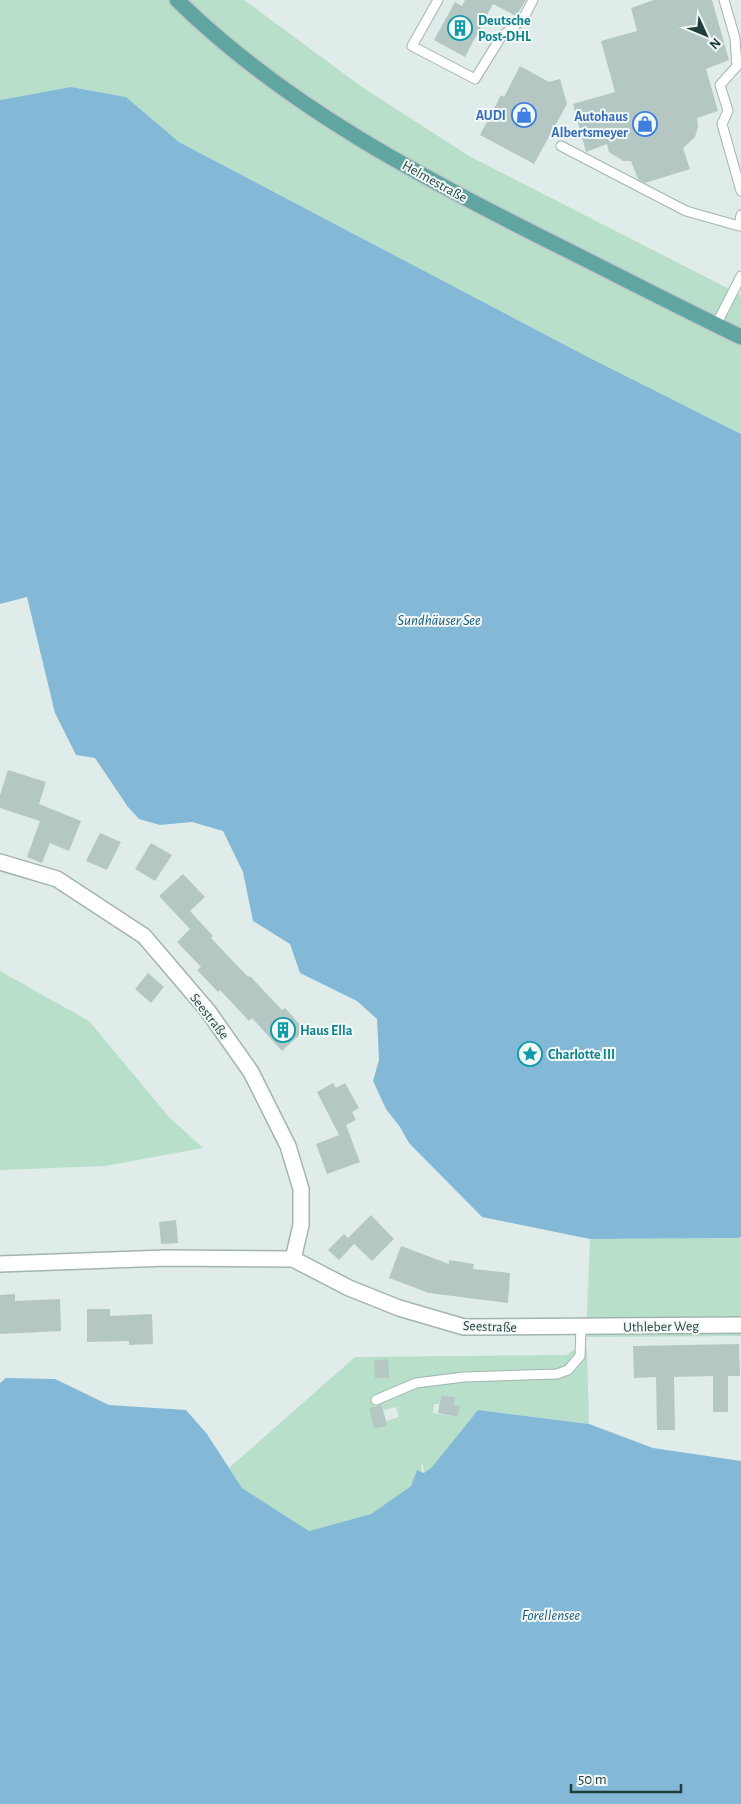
<svg xmlns="http://www.w3.org/2000/svg" width="741" height="1804" viewBox="0 0 741 1804" font-family="'Alegreya Sans',sans-serif">
	<rect width="100%" height="100%" fill="#e0ece9"/>
	<path fill="#b7dfca" fill-rule="evenodd" d="M0,0H244L362,87L469,156L741,295V434L584,355L179,142L126,97L71,87L0,100Z
		M0,971L89,1021L169,1117L203,1148L105,1166L0,1170Z
		M741,1237V1336L586,1337L590,1239L737,1238Z
		M577,1348H587L589,1424L478,1410L432,1467L424,1473L423,1465H421L422,1472L417,1471L411,1486L371,1514L309,1531L242,1488L229,1468L355,1357L566,1355ZM441,1395L455,1397L454,1405L460,1406L458,1417L433,1413L434,1404H439ZM382,1405L384,1410L396,1407L399,1417L386,1421L387,1426L374,1429L369,1408Z"/>
	<path fill="#83b9d6" d="M71,87L126,97L179,142L584,355L741,434V1237L737,1238L590,1239L482,1217L409,1143L400,1127L386,1109L373,1081L379,1060L377,1019L357,1001L300,973L290,944L253,921L243,872L223,831L192,822L160,825L139,819L128,807L95,758L76,755L55,713L27,597L0,604V100Z
		M6,1378L55,1379L109,1405L186,1410L207,1434L242,1488L309,1531L371,1514L411,1486L417,1470L424,1473L432,1467L478,1410L589,1424L653,1448L741,1461V1804H0V1383Z"/>
	<path fill="#b5c7c3" d="M465,0H526L516,16L493,4L465,57L434,40L455,2L462,6Z
		M654,0H712L729,60L706,69L718,111L697,118L698,127L695,137L683,148L690,169L645,183L638,179L631,161H623L617,157L609,152L607,144L586,152L573,104L615,92L601,41L637,31L631,8Z
		M520,66L549,82L560,79L567,104L534,164L480,135L501,95L504,97Z
		M8,770L46,782L39,804L81,821L69,851L50,843L42,863L27,857L40,821L0,808V795Z
		M100,833L121,842L107,870L86,861Z
		M151,843L172,855L155,881L135,869Z
		M183,874L205,897L190,911L213,936L211,938L248,977L250,976L282,1010L285,1008L305,1030L282,1051L252,1018L249,1021L220,990L218,992L197,970L201,967L177,942L190,929L159,896Z
		M148,973L164,987L151,1003L135,989Z
		M333,1083L336,1088L345,1083L359,1108L352,1112L356,1120L346,1125L360,1162L327,1174L316,1144L339,1135L317,1092Z
		M371,1215L394,1239L372,1261L348,1238Z
		M176,1220L178,1243L161,1244L159,1222Z
		M344,1234L354,1244L339,1260L328,1250Z
		M401,1246L449,1264V1260L474,1264L473,1269L510,1273L508,1303L429,1293L389,1278Z
		M15,1294V1301L60,1299L61,1331L0,1334V1295Z
		M87,1309H110V1316L152,1314L153,1344L129,1345V1341L87,1342Z
		M739,1344L740,1376H728V1412H713V1376L674,1377L675,1430H657L656,1377L634,1378L633,1346Z
		M388,1359L389,1378H375L374,1360Z
		M441,1395L455,1397L454,1405L460,1406L458,1417L438,1413Z
		M382,1405L387,1426L374,1429L369,1408Z"/>
	<g fill="none" stroke-linecap="round" stroke-linejoin="round">
		<defs>
			<path id="service" d="M438,0L412,46L475,79L501,37L523,19L533,0
				M724,0L735,38L737,66L720,85L728,111L722,124L741,191
				M561,146L686,211L739,226
				M741,215L739,226H741
				M716,325L741,276
				M376,1400L416,1383L464,1377L557,1374L568,1370L580,1356L581,1327"/>
			<path id="minor" d="M0,862L57,879L144,936L208,1011L251,1072L288,1146L301,1189V1225L293,1259
				M0,1264L166,1258L293,1259L349,1288L399,1308L464,1327L741,1325"/>
			<path id="primary" d="M177,0C285,106 421,177 555,244C617,275 679,307 741,337"/>
		</defs>
		<use href="#service" stroke="#a2b4b2" stroke-width="11"/>
		<use href="#minor" stroke="#a2b4b2" stroke-width="18"/>
		<use href="#primary" stroke="#c0c9c8" stroke-width="18"/>
		<use href="#service" stroke="#fff" stroke-width="9"/>
		<use href="#minor" stroke="#fff" stroke-width="15"/>
		<use href="#primary" stroke="#61a5a1" stroke-width="15"/>
	</g>
	<defs>
		<symbol id="building-ring" viewBox="-11 -11 22 22"><circle r="9.5" fill="#f1f8f6" stroke="#0f9aa8" stroke-width="1.5"/><path d="M-4-6H4V6H1V3H-1V6H-4ZM-2.5-4.3h1.7v1.8h-1.7ZM.8-4.3h1.7v1.8H.8ZM-2.5-1h1.7V.8h-1.7ZM.8-1h1.7V.8H.8Z" fill="#0f9aa8"/></symbol>
		<symbol id="shop-ring" viewBox="-11 -11 22 22"><circle r="9.5" fill="#f1f8f6" stroke="#3f7fe0" stroke-width="1.5"/><path d="M-5-2.5h2.3a2.7 3.5 0 0 1 5.4 0H5L5.5 6h-11ZM-1.5-2.5h3a1.5 2.3 0 0 0-3 0Z" fill="#3f7fe0"/></symbol>
		<symbol id="sight-ring" viewBox="-11 -11 22 22"><circle r="9.5" fill="#f1f8f6" stroke="#0f9aa8" stroke-width="1.5"/><path d="M0-6L1.8-2.2L6-1.7L2.9 1.2L3.7 5.4L0 3.3L-3.7 5.4L-2.9 1.2L-6-1.7L-1.8-2.2Z" fill="#0f9aa8"/></symbol>
	</defs>
	<g fill-rule="evenodd">
		<use href="#building-ring" x="446" y="14" width="28" height="28"/>
		<use href="#shop-ring" x="510" y="101" width="28" height="28"/>
		<use href="#shop-ring" x="631" y="110" width="28" height="28"/>
		<use href="#building-ring" x="269" y="1016" width="28" height="28"/>
		<use href="#sight-ring" x="516" y="1040" width="28" height="28"/>
	</g>
	<g text-anchor="middle" stroke-width="4" stroke-linejoin="round" paint-order="stroke">
		<g font-size="14" font-weight="bold" fill="#0d838f" stroke="#f1f8f6" text-anchor="start">
			<text x="478" y="25">Deutsche<tspan x="478" dy="16">Post-DHL</tspan></text>
			<text x="300" y="1035">Haus Ella</text>
			<text x="548" y="1059">Charlotte III</text>
		</g>
		<g font-size="14" font-weight="bold" fill="#366cbe" stroke="#f1f8f6" text-anchor="end">
			<text x="506" y="120">AUDI</text>
			<text x="628" y="121">Autohaus<tspan x="628" dy="16">Albertsmeyer</tspan></text>
		</g>
		<g font-size="14" fill="#1f3e3c" stroke="#f1f8f6">
			<text transform="translate(435 181) rotate(29)" y="5">Helmestraße</text>
			<text transform="translate(210 1016) rotate(52)" y="5">Seestraße</text>
			<text transform="translate(490 1326) rotate(2)" y="5">Seestraße</text>
			<text transform="translate(661 1326) rotate(-1)" y="5">Uthleber Weg</text>
		</g>
		<g font-size="15" font-style="italic" fill="#15597f" stroke="#f1f8f6">
			<text x="439" y="625">Sundhäuser See</text>
			<text x="551" y="1620">Forellensee</text>
		</g>
	</g>
	<g transform="translate(706 35) rotate(134)" stroke="#f1f8f6" stroke-width="4" paint-order="stroke">
	<path d="M0-4L9 19L0 12L-9 19Z" fill="#1f3e3c"/>
	<text y="-8" font-size="14" font-weight="bold" text-anchor="middle" fill="#1f3e3c">N</text>
	</g>
	<path d="M571 1784v8h110v-8" fill="none" stroke="#1f3e3c" stroke-width="2.5"/>
	<text x="578" y="1784" font-size="15" fill="#1f3e3c" stroke="#f1f8f6" stroke-width="4" paint-order="stroke">50 m</text>
</svg>
